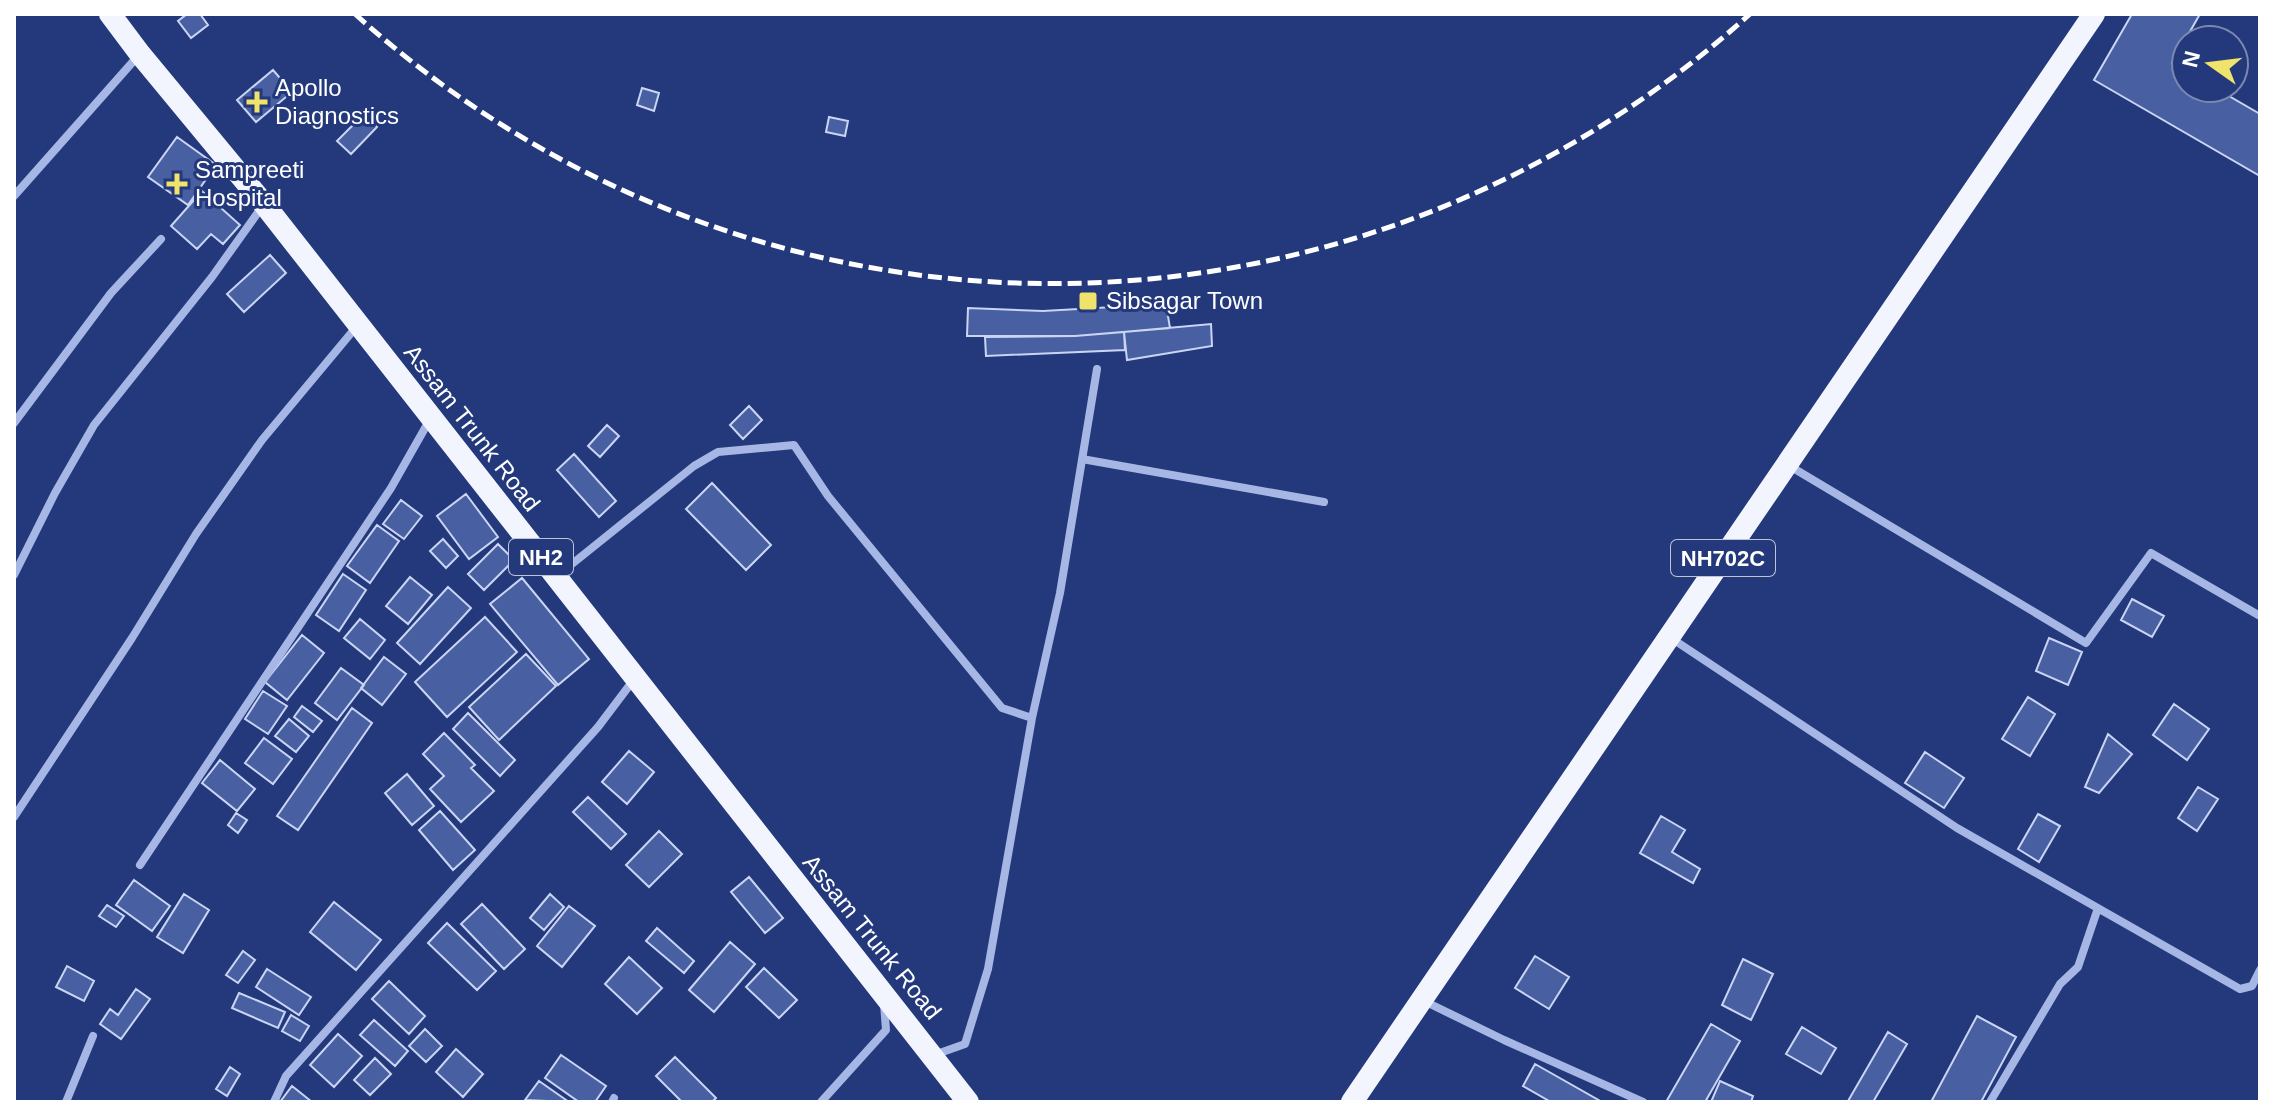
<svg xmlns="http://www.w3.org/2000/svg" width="2274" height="1116" viewBox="0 0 2274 1116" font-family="Arial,sans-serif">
	<rect width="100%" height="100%" fill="#24397b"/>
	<path fill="#485fa2" stroke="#cad5f4" stroke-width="2" d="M187,14H200L208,25L191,38L178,21Z
		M2132,14H2200L2172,63L2186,71V88H2215L2260,114V176L2094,80Z
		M273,70L292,92L256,122L237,100Z
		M642,88L659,93L654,111L637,105Z
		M364,114L377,127L351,154L337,141Z
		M829,117L848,121L845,136L826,132Z
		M177,137L216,165L188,205L148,177Z
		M202,191L240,225L223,244L211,234L197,249L171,226Z
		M270,255L286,273L244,312L227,294Z
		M1166,304L1170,328L1075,336H967L968,308L1043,311Z
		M1211,324L1212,346L1127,360L1124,332Z
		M1124,332L1125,350L986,356L985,337L1075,336Z
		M749,406L762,420L743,439L730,425Z
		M607,425L619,436L600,457L588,446Z
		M574,454L616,501L599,517L557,470Z
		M712,483L771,545L746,570L686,509Z
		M466,494L498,537L469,559L437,516Z
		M401,500L422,516L404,539L383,524Z
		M377,525L399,541L370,583L347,566Z
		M443,539L458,556L446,568L430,551Z
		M498,544L514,560L484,590L468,574Z
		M343,574L366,590L339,631L316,615Z
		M410,577L432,595L408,624L386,606Z
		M522,578L589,659L558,685L490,604Z
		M448,587L471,608L420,664L397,643Z
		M2132,599L2164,616L2152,637L2121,620Z
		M485,617L517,652L447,717L415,682Z
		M360,619L385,640L370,659L344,638Z
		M302,635L324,653L287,700L265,682Z
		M2049,638L2082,652L2068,685L2036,671Z
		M526,654L556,686L499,740L469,707Z
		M384,657L406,674L382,705L361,688Z
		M341,668L364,685L337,720L315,703Z
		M263,691L287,706L268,734L245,719Z
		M2028,697L2055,714L2030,756L2002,739Z
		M2174,704L2209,729L2187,760L2153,735Z
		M302,706L322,721L313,732L294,717Z
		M352,708L372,723L298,830L277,816Z
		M468,713L515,760L500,776L453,729Z
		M289,719L309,736L296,752L275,736Z
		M444,733L475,765L471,768L494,791L461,822L430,789L444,776L423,754Z
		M2108,734L2132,754L2099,793L2085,787Z
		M264,738L292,759L273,784L245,763Z
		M629,751L654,772L627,804L602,782Z
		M1925,752L1964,778L1944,808L1905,783Z
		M220,760L255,789L237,811L202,783Z
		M407,774L434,806L412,825L385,793Z
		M2198,787L2218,799L2197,831L2178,818Z
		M588,797L626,834L611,849L573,812Z
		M440,811L475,850L453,870L419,830Z
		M236,813L247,820L238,833L228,825Z
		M2038,814L2060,826L2039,862L2018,849Z
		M1661,816L1685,830L1672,852L1700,869L1693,883L1640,853Z
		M659,831L682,854L649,887L626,865Z
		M749,877L783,918L765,933L731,892Z
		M134,880L170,906L152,931L116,905Z
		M184,894L209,910L183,953L157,937Z
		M550,894L564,907L544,930L530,918Z
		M334,902L381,940L356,970L310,932Z
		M482,904L525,949L504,969L461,924Z
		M107,905L124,916L116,927L99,916Z
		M569,906L595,926L562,967L537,946Z
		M447,923L496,971L477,990L428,943Z
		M657,928L694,961L684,973L646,941Z
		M730,942L755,964L714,1012L689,990Z
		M243,951L255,960L238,983L226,975Z
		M1535,956L1569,977L1549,1009L1515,988Z
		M629,957L662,988L637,1014L605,984Z
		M1743,959L1773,974L1751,1020L1722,1005Z
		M67,966L94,981L84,1001L56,987Z
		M764,968L797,1000L779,1018L746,987Z
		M267,969L311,997L299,1015L256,987Z
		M389,981L425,1016L409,1034L372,999Z
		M136,989L150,999L121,1039L100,1024L110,1009L118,1015Z
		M239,993L285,1012L278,1028L232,1008Z
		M291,1015L309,1026L300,1041L282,1031Z
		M1977,1016L2016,1037L1981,1102H1931Z
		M374,1020L408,1051L395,1066L360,1035Z
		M1711,1024L1740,1041L1705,1102H1666Z
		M1802,1027L1836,1048L1821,1074L1786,1054Z
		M425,1029L442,1046L426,1062L409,1046Z
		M1888,1032L1907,1044L1873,1102H1850L1848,1101Z
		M338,1034L362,1056L334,1087L310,1065Z
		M456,1049L483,1074L463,1097L436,1072Z
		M561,1055L606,1086L595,1102H579L545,1078Z
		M675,1057L716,1098L712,1102H682L656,1076Z
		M375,1058L391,1074L370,1095L354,1080Z
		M1535,1064L1602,1102H1551L1523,1086Z
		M230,1067L240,1074L227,1096L216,1089Z
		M539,1081L569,1102L525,1100Z
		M1720,1081L1753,1096L1751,1102H1711Z
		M292,1086L312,1102H280Z"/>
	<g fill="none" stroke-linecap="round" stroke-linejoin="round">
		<path stroke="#a7b7e5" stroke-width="8" d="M14,196L138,56
			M14,423L111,293L161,239
			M1082,459L1324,502
			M1788,465L2086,643L2151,553L2260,616
			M14,575L55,493L94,425L212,277L264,204
			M557,576L694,466L718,452L794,445L828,496L1002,708L1032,718
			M1671,638L1957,828L2240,989L2252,986L2260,970
			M14,817L132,638L196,534L262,440L357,326
			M140,865L391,488L429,421
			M1422,1000L1504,1040L1643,1102
			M934,1055L965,1044L988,969L1032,718L1060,593L1097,369
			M66,1102L93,1036
			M274,1102L286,1076L598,727L635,678
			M612,1102L614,1098
			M821,1102L886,1030L884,1004
			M1990,1102L2060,984L2078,967L2098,908"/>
		<path stroke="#f3f5fe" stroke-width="22" d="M110,14L140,54L264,204L968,1102
			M1352,1102L2094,14"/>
		<path stroke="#fff" stroke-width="5" stroke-dasharray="14 6" stroke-linecap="butt" d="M355,14C755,374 1350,373 1750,14"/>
	</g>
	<g fill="#efe36b" stroke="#24397b" stroke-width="3">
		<path d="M253 90h8v8h8v8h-8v8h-8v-8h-8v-8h8z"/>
		<path d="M173 172h8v8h8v8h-8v8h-8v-8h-8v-8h8z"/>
		<rect x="1078" y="291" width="20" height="20" rx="4"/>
	</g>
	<g text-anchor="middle" stroke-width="6" stroke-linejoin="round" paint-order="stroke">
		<g fill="#24397b" stroke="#bdc4d7" stroke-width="2">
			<rect x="509" y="539" width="64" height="36" rx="6"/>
			<rect x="1671" y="540" width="104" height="36" rx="6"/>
		</g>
		<g font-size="22" font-weight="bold" fill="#fff">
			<text x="541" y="565">NH2</text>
			<text x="1723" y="566">NH702C</text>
		</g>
		<g font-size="24" fill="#fff" stroke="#24397b" text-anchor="start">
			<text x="275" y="96">Apollo<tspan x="275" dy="28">Diagnostics</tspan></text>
			<text x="195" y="178">Sampreeti<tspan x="195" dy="28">Hospital</tspan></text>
			<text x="1106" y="309">Sibsagar Town</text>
		</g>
		<g font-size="24" fill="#fff" stroke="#24397b">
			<text transform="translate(472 428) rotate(52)" y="8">Assam Trunk Road</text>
			<text transform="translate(872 937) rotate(51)" y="8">Assam Trunk Road</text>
		</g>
	</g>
	<rect width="2274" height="1116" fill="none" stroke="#ffffff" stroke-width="32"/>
	<g transform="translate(2210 64) rotate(284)"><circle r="38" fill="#24397b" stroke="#7c88b0" stroke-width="2"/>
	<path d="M0-6L14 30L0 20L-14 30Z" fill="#efe36b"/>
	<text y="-12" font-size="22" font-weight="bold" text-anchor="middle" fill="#ffffff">N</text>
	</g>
</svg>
